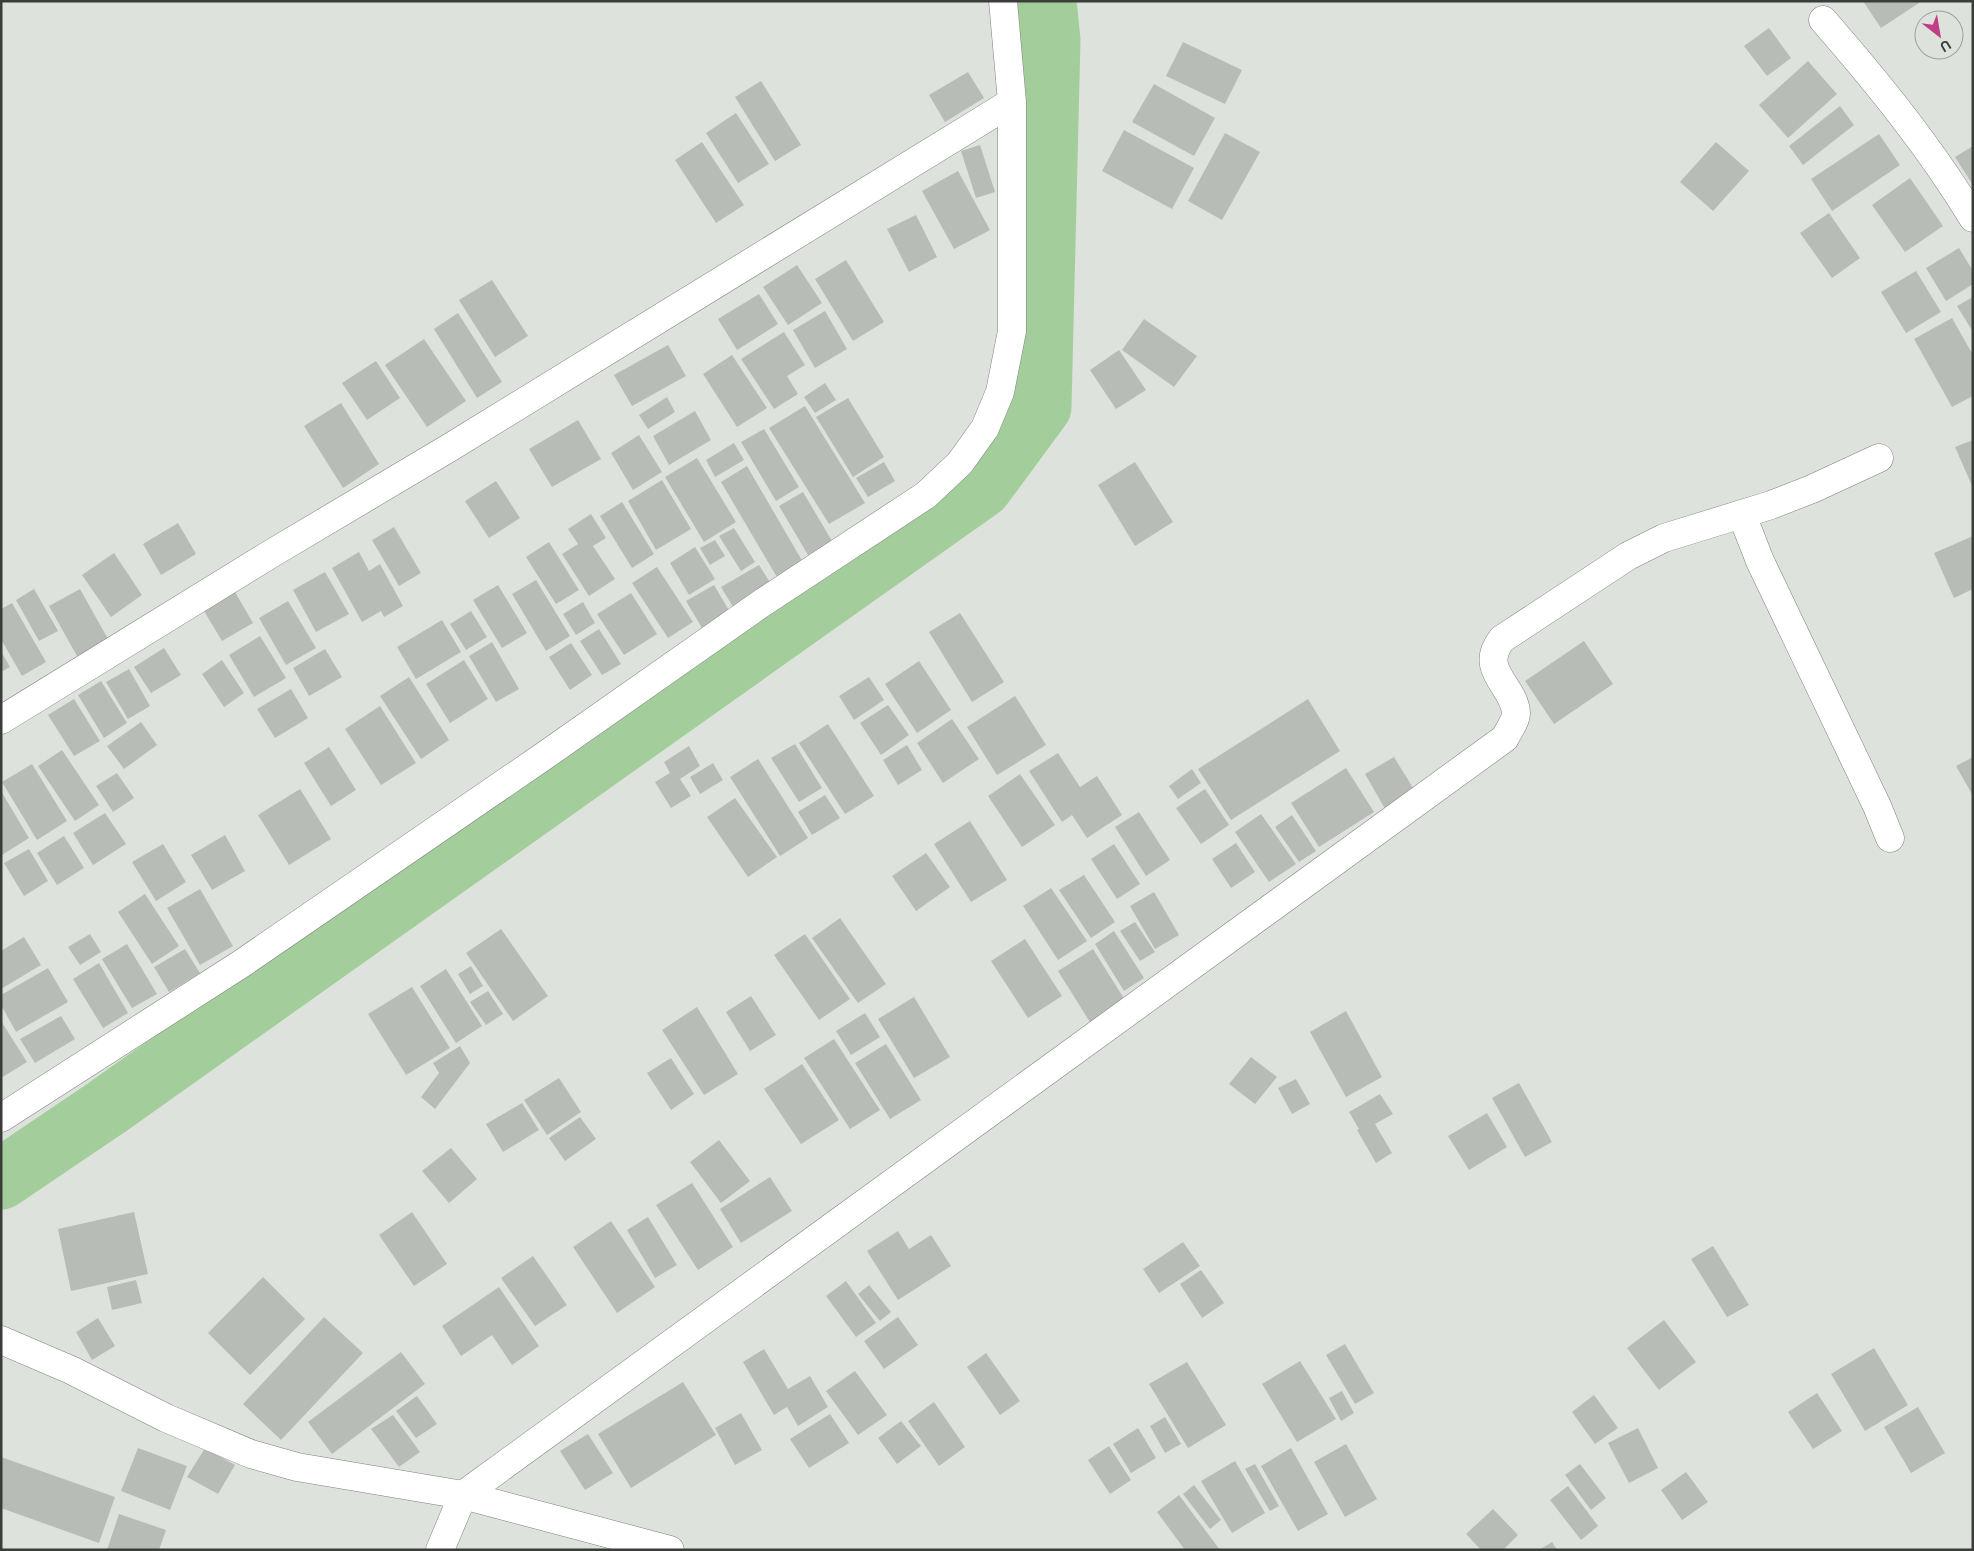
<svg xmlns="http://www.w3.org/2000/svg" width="1974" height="1551" viewBox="0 0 1974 1551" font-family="Figtree,sans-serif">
	<rect width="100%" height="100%" fill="#dde3dc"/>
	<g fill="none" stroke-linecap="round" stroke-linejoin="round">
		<path stroke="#a3ce9b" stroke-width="61" d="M1,1179L106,1108L982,487L1041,407L1050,40L1046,1"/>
	</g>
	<path fill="#b7bdb6" d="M1863,1H1922L1881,28Z
		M1769,28L1791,58L1767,76L1744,46Z
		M1183,42L1242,70L1225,104L1166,76Z
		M1808,61L1837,94L1788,138L1759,105Z
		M968,72L984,98L945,122L929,95Z
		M761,81L801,145L775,161L735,97Z
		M1154,84L1215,118L1194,156L1132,122Z
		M1840,106L1854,125L1803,165L1789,146Z
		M736,113L769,164L738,183L706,133Z
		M1124,130L1194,168L1172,209L1102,171Z
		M1225,133L1260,152L1222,220L1188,201Z
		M1879,134L1900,165L1832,211L1811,179Z
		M702,142L744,205L716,223L675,160Z
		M1716,142L1749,171L1713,211L1680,182Z
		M980,145L995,192L976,198L961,151Z
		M1973,146V185L1955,157Z
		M958,171L990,230L954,249L922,191Z
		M1910,178L1943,226L1905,252L1872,205Z
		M1829,213L1860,258L1832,278L1800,233Z
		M916,215L937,257L909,272L887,229Z
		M1959,248L1973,271V284L1946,301L1926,268Z
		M846,260L884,322L853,341L815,279Z
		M797,265L822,303L788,325L763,287Z
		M1916,271L1941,312L1906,333L1881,292Z
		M492,280L528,336L495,357L459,300Z
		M759,294L778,324L737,350L718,319Z
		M1973,297V332L1957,306Z
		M825,311L847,349L815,368L793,330Z
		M458,313L502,382L477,398L434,329Z
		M1952,318L1973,355V396L1952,407L1914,339Z
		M1144,319L1197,356L1174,387L1122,350Z
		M784,332L805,365L787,376L798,394L774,409L741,359Z
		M424,339L466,401L427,427L385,365Z
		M668,345L686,376L632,406L614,375Z
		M1119,350L1146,390L1116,409L1090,370Z
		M732,355L767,408L737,427L703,374Z
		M376,361L400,398L367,420L342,383Z
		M825,383L836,400L815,413L804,397Z
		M667,397L675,412L648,429L639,415Z
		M848,398L884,457L853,477L816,417Z
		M341,403L379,464L343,488L304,426Z
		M805,406L865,503L829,524L769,428Z
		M695,411L711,440L669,465L653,436Z
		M578,420L601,459L552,487L529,449Z
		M764,429L799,487L776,501L741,442Z
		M639,435L662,472L633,490L611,453Z
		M1973,440V488L1955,447Z
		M734,443L744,460L715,477L706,460Z
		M697,458L736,522L704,542L665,477Z
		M884,462L895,481L868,497L856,478Z
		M1135,462L1173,522L1135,546L1098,485Z
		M747,466L804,564L778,579L721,482Z
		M662,480L691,529L656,550L628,501Z
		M496,481L520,518L489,538L465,501Z
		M803,492L832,541L808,555L779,506Z
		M622,502L654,554L632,568L600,516Z
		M591,514L606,538L593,546L615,579L589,596L562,554L578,544L568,529Z
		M178,523L196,554L161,575L143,544Z
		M394,527L421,573L399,586L372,540Z
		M734,528L755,562L741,571L719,536Z
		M1973,536V589L1954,598L1934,553Z
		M715,540L725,556L710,565L700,548Z
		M549,542L579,590L556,604L526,557Z
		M695,547L715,579L689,595L670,563Z
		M359,552L369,571L380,564L403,606L384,617L381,611L362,622L332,568Z
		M114,553L142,595L111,617L82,575Z
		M759,565L773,587L735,610L721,587Z
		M657,567L693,622L668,638L632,583Z
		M325,572L349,614L316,632L293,590Z
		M536,580L570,636L546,651L512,594Z
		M498,585L527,633L502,648L473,600Z
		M714,585L730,612L702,628L686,601Z
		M34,589L58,631L39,641L16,600Z
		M80,589L108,639L77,656L49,606Z
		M235,592L253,623L222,641L204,611Z
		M631,593L657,634L624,655L597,614Z
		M288,601L316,648L286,665L259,618Z
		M583,602L595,623L576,635L563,614Z
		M12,603L46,662L22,676L1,639V609Z
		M471,611L487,637L466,650L450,624Z
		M960,613L1004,682L972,702L929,632Z
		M442,620L461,652L416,679L397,647Z
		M599,629L621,664L602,675L580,641Z
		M260,636L286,678L254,697L229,655Z
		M1584,641L1613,684L1554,724L1525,681Z
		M492,642L519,689L496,702L469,656Z
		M571,643L592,675L570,690L549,657Z
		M164,648L181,675L151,693L134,667Z
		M325,649L342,677L309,696L293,668Z
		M1,651L10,667L1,672Z
		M222,660L244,693L224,707L202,674Z
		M464,660L488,699L450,723L426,684Z
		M919,661L951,710L917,733L885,684Z
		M129,669L150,706L128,719L106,682Z
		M409,677L449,740L421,759L380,696Z
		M869,677L884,700L854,720L839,696Z
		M101,681L127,723L104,738L78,695Z
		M291,689L308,718L275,738L257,709Z
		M1015,696L1046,745L997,775L967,727Z
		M74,699L100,741L74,756L48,715Z
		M1308,699L1340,751L1231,820L1198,769Z
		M888,705L909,735L881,755L860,723Z
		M380,706L416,763L381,785L345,729Z
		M952,719L979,759L943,783L917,743Z
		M141,722L157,745L124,769L107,746Z
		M828,724L874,796L845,814L799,743Z
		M795,744L822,788L799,802L771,758Z
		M907,745L922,770L898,785L883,760Z
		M689,746L700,766L680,779L691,796L671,808L655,782L670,773L664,762Z
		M329,747L356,790L331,806L304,763Z
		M62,750L99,805L75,821L38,766Z
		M1058,753L1080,787L1097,776L1122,815L1087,838L1072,815L1062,822L1029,771Z
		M1394,757L1418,796L1388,814L1365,774Z
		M1973,757V796L1956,766Z
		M758,759L808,838L780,856L730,777Z
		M713,763L723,780L700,794L690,777Z
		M32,764L67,821L37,840L2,782Z
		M1346,768L1374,812L1319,847L1291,803Z
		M1192,769L1201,783L1178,799L1169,786Z
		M117,773L134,798L113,812L96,786Z
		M1020,774L1055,825L1022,847L988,796Z
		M300,789L331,839L289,865L258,815Z
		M1205,789L1229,825L1201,844L1176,808Z
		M1,791L29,838L2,855L1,854Z
		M825,795L840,818L812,835L798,812Z
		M735,798L777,857L748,877L707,817Z
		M1139,812L1170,860L1146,876L1115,827Z
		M105,813L126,844L93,865L73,833Z
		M1261,814L1296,864L1269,882L1235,832Z
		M1292,815L1316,851L1299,862L1275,827Z
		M970,821L1007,880L971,902L934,844Z
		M225,835L245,871L212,890L191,855Z
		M64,836L84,868L57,885L37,853Z
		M1236,843L1255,872L1231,888L1212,859Z
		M163,844L186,882L156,901L132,862Z
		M1114,844L1140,884L1117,899L1091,859Z
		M29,849L48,881L24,896L4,863Z
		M926,853L950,887L916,911L892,876Z
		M1084,875L1115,922L1091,938L1059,890Z
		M1051,888L1087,941L1058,960L1023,906Z
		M200,889L233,946L200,965L167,908Z
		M1154,892L1179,935L1155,949L1130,906Z
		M145,894L179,946L152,964L118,912Z
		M840,918L886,984L858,1003L812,938Z
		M1135,922L1155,952L1140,961L1120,931Z
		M501,929L548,996L513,1021L466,953Z
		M1114,931L1144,978L1124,991L1095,944Z
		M90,934L101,952L80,965L68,947Z
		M805,934L850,999L819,1020L774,955Z
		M24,937L41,965L1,989V951Z
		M1025,939L1062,996L1028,1018L991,961Z
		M127,944L157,994L132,1008L102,959Z
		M185,949L200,973L169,992L154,967Z
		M1093,949L1128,1005L1093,1027L1058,971Z
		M99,963L128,1013L103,1028L73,979Z
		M471,966L483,986L470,994L458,974Z
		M48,968L68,1002L16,1032L1,1005V995Z
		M446,969L482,1026L456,1043L420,986Z
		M412,987L450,1048L406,1075L368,1014Z
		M488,991L503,1014L486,1025L470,1002Z
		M751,996L776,1035L750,1051L726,1012Z
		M914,997L950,1057L914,1078L878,1019Z
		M697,1007L738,1074L704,1095L662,1030Z
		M1346,1011L1382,1077L1346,1097L1310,1032Z
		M865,1013L880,1037L851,1055L836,1031Z
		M61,1016L75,1039L35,1063L20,1039Z
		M1,1021L27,1062L1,1078Z
		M834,1039L880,1110L850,1129L804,1058Z
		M886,1044L921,1100L890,1119L855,1063Z
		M460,1046L470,1063L435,1109L421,1097L439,1073L433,1063Z
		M1251,1057L1277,1077L1255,1104L1229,1084Z
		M671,1058L694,1094L671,1110L647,1073Z
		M802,1064L839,1120L801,1144L764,1089Z
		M559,1078L581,1112L547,1135L524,1100Z
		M1296,1079L1310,1104L1292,1114L1278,1088Z
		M1519,1083L1552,1142L1525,1157L1492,1098Z
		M1380,1094L1393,1114L1375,1124L1392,1153L1376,1163L1357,1130L1359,1129L1349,1112Z
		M522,1103L539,1130L503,1152L486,1124Z
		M1487,1113L1507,1147L1469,1170L1448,1136Z
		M580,1117L596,1139L565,1161L549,1138Z
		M719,1140L750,1181L721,1203L690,1162Z
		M451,1148L477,1179L449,1203L422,1171Z
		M770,1177L792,1211L741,1243L720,1209Z
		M692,1183L733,1247L698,1270L656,1205Z
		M134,1212L148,1274L71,1291L58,1229Z
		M412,1212L447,1264L414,1286L379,1235Z
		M648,1217L677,1265L655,1278L627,1230Z
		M611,1221L655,1287L617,1313L573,1247Z
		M898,1231L909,1249L931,1235L951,1266L898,1300L867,1251Z
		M1183,1242L1200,1266L1159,1293L1143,1269Z
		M1713,1246L1749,1305L1727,1317L1691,1259Z
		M533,1256L567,1305L535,1326L501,1278Z
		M1201,1270L1224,1303L1202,1318L1180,1284Z
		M263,1277L305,1319L250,1375L208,1333Z
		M136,1280L142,1303L112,1310L107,1287Z
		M846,1281L876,1323L856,1337L826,1296Z
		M869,1285L891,1312L880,1321L858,1294Z
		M499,1287L539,1346L512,1365L492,1335L461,1356L442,1326Z
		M324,1317L363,1353L281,1440L243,1404Z
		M898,1317L918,1345L884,1369L864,1341Z
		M98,1318L115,1346L92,1360L76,1332Z
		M1664,1320L1696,1362L1659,1390L1627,1348Z
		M1345,1344L1374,1393L1355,1404L1326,1355Z
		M1874,1348L1908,1405L1865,1431L1831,1374Z
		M764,1349L788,1389L810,1376L828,1407L798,1426L787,1407L774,1415L743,1362Z
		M401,1352L425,1384L332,1454L308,1422Z
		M986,1353L1020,1401L1000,1415L967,1367Z
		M1300,1361L1336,1419L1297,1442L1262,1384Z
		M1187,1362L1226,1425L1188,1448L1149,1384Z
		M855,1371L887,1415L858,1435L826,1391Z
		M683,1382L716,1435L631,1488L598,1434Z
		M1342,1391L1354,1413L1341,1421L1329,1398Z
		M1817,1393L1842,1431L1813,1449L1788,1412Z
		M1594,1395L1618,1428L1595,1444L1572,1412Z
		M417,1396L437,1424L416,1438L396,1411Z
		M934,1402L965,1447L939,1466L908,1421Z
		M1918,1407L1945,1453L1911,1473L1884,1427Z
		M741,1413L762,1450L735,1465L715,1428Z
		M830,1414L849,1443L809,1468L790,1439Z
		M393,1415L420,1452L399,1467L371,1429Z
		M1165,1417L1181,1444L1165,1453L1150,1426Z
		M901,1421L921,1446L897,1464L878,1438Z
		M1138,1428L1156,1458L1131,1473L1113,1444Z
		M1638,1428L1658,1468L1629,1483L1608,1443Z
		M588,1434L613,1473L585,1490L560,1451Z
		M1346,1444L1377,1499L1345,1517L1314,1462Z
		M1109,1446L1131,1480L1110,1494L1088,1460Z
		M138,1448L187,1466L170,1510L121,1491Z
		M205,1448L235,1465L218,1494L187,1477Z
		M1291,1448L1328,1514L1298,1531L1261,1466Z
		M1,1457L115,1497L99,1543L1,1508Z
		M1235,1461L1265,1513L1232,1533L1201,1481Z
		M1255,1464L1279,1506L1270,1511L1245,1469Z
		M1580,1464L1606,1498L1591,1510L1565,1475Z
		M1686,1472L1708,1502L1682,1520L1661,1490Z
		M1194,1485L1221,1520L1210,1529L1183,1494Z
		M1568,1486L1598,1526L1581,1540L1550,1500Z
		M1179,1495L1220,1550H1185L1157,1512Z
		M1493,1509L1518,1535L1503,1550H1481L1466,1534Z
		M119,1514L166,1530L159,1550H107Z
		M1552,1542L1557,1550H1539Z"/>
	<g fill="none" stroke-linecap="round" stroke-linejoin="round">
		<defs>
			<path id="minor" d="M1823,20C1877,82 1930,147 1973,218
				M1742,515L1760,561L1877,806L1890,838
				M1,720L269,555L449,448L1012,102
				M1,1118L241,964L544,756L762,603L926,495L960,463L985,428L1000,392L1012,331V102L1003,1
				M1,1340L71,1370L166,1418L251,1454L297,1467L463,1495L670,1550
				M440,1550L463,1495L1505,738C1508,731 1516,721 1516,713C1515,686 1477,670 1502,639L1628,556L1664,538L1771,505L1812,489L1879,458"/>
		</defs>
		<use href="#minor" stroke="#7d827c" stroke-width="29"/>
		<use href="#minor" stroke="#fff" stroke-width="28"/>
	</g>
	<rect width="1974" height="1551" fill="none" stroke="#3b3d3b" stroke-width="5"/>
	<g transform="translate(1939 35) rotate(149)"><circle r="24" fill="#dde3dc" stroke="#9ca19c"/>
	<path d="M0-4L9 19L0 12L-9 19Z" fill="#c03e86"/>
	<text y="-8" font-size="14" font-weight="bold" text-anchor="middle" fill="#3b3d3b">U</text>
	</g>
</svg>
